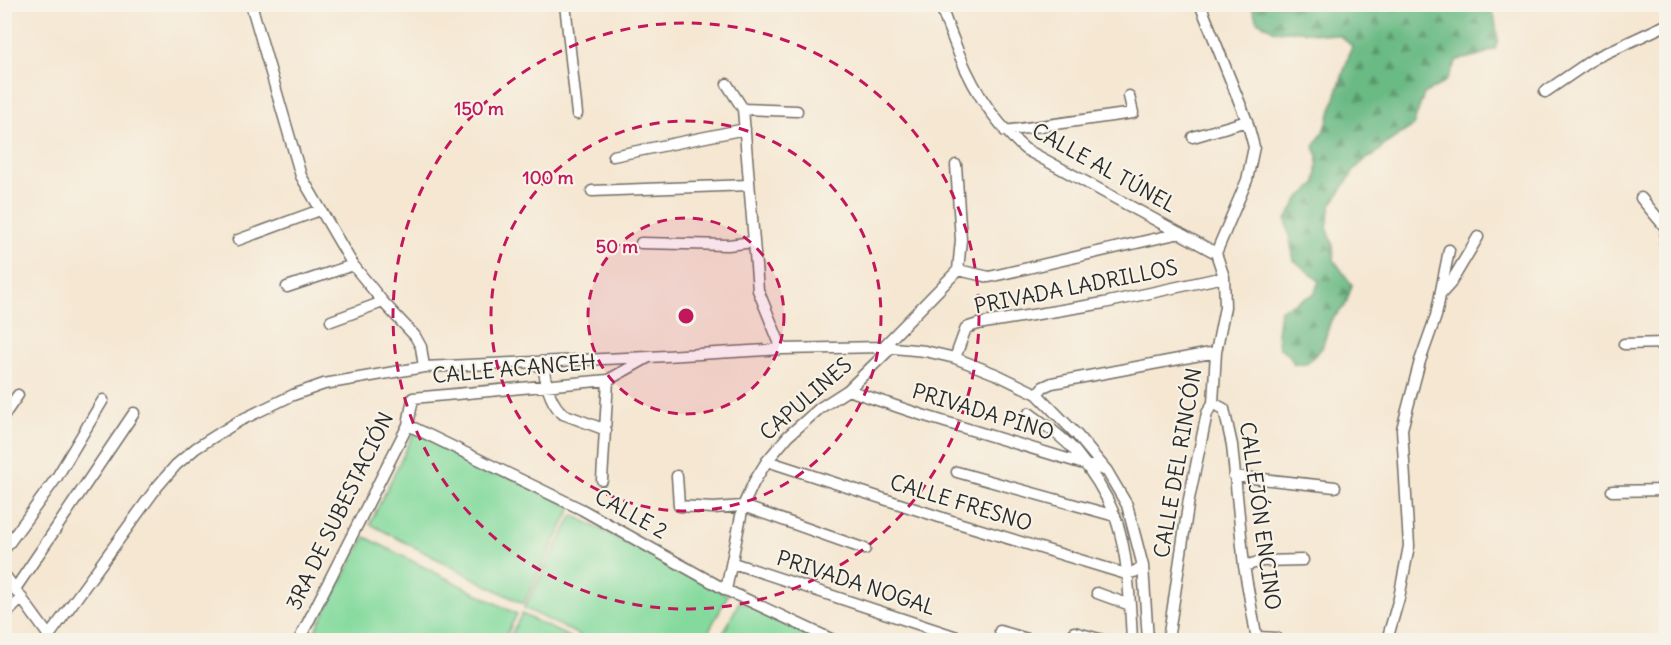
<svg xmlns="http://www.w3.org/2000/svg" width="1671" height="645" viewBox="0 0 1671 645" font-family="Delius,sans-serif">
	<defs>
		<pattern id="forest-firs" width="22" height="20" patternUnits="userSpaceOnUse" patternTransform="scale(1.5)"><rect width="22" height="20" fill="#6bba84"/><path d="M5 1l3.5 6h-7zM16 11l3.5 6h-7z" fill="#58976c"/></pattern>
	</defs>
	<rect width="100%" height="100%" fill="#f7f3e8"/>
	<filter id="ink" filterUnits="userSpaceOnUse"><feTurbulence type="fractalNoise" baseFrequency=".0167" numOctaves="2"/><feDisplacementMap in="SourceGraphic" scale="12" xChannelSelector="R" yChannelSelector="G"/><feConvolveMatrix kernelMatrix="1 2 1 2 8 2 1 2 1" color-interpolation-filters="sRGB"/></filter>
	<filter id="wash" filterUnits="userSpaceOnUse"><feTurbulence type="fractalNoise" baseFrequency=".008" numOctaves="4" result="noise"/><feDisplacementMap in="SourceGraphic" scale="24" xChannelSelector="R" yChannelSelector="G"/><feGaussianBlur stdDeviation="1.35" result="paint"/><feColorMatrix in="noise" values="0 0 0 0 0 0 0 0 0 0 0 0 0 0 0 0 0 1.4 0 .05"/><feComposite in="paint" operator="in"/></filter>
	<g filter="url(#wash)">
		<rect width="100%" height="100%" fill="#f5e7d2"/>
		<path fill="url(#forest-firs)" stroke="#4b7258" stroke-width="1.5" d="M1303,5H1486V8L1494,15L1498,40L1495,49C1482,55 1472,58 1457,60L1446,81L1424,94L1413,126L1387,143L1373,156L1366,159L1356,168L1331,205L1327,227L1333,244L1334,260L1352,285L1345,306L1331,320L1322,348L1307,363L1294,364L1290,356L1279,347L1277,334L1280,310L1314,294L1319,281L1294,260L1286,220L1299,198L1316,184L1318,156L1314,147L1326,126L1352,46L1340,36L1300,31H1275L1257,21L1251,5Z"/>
		<path fill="#84da9d" stroke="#588264" stroke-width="1.5" d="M415,431L572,507L523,604L370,524Z
			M573,515L728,595L704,640H589L524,608Z
			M365,537L517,614L504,640H315L311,638Z
			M740,600L820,640H720Z
			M522,614L575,640H508Z"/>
	</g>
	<g filter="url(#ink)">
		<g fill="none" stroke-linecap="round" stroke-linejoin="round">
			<defs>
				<path id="minor" d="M251,4L301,176L353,265L383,302L415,336L421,347L424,367
					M565,4L577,114
					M941,4C943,15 948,26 952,36C968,80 989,118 1025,149L1216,253
					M727,84L743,109L758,290L782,349
					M1545,92L1595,58L1666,25
					M743,109L797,111
					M1005,131L1133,113L1129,96
					M1193,137L1247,121
					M613,156L745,129
					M592,191L749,185
					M1641,198L1666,228
					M1666,232L1665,243L1666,245
					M238,240L320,210
					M641,243L728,245L753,242
					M958,270L989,277L1180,233
					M287,287L353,265
					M1441,294L1450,284L1478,237
					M331,321L383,302
					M1624,344L1666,343
					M883,347L958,270L961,240L956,165
					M955,358L966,328L978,324L1104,303L1224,277
					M533,362L544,370C546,385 550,403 563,414L606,430
					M848,390L922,415L1107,471
					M1037,394L1043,387L1052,383L1216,352
					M1213,403L1224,409L1232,445L1244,566L1257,640
					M1029,413C1045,425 1062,436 1075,451C1090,469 1105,492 1114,514C1128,549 1130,602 1132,640
					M4,415L18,395
					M408,425L581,509L726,590L833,640
					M767,461L958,523L1126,574L1134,572L1143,566
					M957,472L1115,516
					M677,476L679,506L713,508L743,506L865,549
					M1234,476L1335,487
					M602,480L608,380
					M1612,491L1666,490
					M4,550L57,477L103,400
					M733,563L966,640
					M1244,566L1262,561L1303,560
					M4,574L49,636
					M15,589L134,413
					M726,590L743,506L754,482L767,461L788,436L820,408L848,390L892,347
					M1097,593L1130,605
					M4,616L22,598
					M1000,631L1031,640
					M1074,632L1103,640
					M1258,637L1276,638
					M46,640L157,487L176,465L196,448L239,421L293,395L324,384L371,376L424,367L649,357L782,349L883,347L925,351L955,358L998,375L1037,394L1077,435L1107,471L1127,505L1143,566L1148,640
					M299,640L408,425L413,398L608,380L649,357
					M1168,640L1189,499L1207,413L1213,403L1216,352L1225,307L1224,277L1216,253L1247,180L1254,147L1247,121L1200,4
					M1387,640L1399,598L1409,546L1402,429L1420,361L1436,316L1449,250"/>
			</defs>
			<use href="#minor" stroke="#726d65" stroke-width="13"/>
			<use href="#minor" stroke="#fff" stroke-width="10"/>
		</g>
	</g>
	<circle cx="686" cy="316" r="98" fill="#c2185b" fill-opacity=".12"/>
	<g fill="none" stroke="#c2185b" stroke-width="3" stroke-dasharray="10 8">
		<circle cx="686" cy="316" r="98"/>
		<circle cx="686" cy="316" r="195"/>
		<circle cx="686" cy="316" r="293"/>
	</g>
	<g text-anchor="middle" stroke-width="4.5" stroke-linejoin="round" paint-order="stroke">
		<g font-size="21" fill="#2b2b2b" stroke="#f7f3e8">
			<text transform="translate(1104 168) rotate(29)" y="7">CALLE AL TÚNEL</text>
			<text transform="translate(1076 287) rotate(-11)" y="7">PRIVADA LADRILLOS</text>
			<text transform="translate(514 369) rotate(-5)" y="7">CALLE ACANCEH</text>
			<text transform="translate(806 399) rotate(-41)" y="7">CAPULINES</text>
			<text transform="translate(983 412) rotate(17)" y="7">PRIVADA PINO</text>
			<text transform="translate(1178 463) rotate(-80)" y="7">CALLE DEL RINCÓN</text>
			<text transform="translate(961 503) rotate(17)" y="7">CALLE FRESNO</text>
			<text transform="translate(340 511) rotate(-64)" y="7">3RA DE SUBESTACIÓN</text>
			<text transform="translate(631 514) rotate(29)" y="7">CALLE 2</text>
			<text transform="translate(1260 516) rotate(82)" y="7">CALLEJÓN ENCINO</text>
			<text transform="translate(856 583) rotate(18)" y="7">PRIVADA NOGAL</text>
		</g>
	</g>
	<circle cx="686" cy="316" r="9" fill="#c2185b" stroke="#f7f3e8" stroke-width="3"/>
	<g font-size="18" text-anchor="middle" font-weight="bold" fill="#c2185b" stroke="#f7f3e8" stroke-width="4.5" stroke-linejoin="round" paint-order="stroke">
		<text x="479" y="115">150 m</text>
		<text x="548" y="184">100 m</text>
		<text x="617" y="253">50 m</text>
	</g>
	<rect width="1671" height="645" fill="none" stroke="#f7f3e8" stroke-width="24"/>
</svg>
